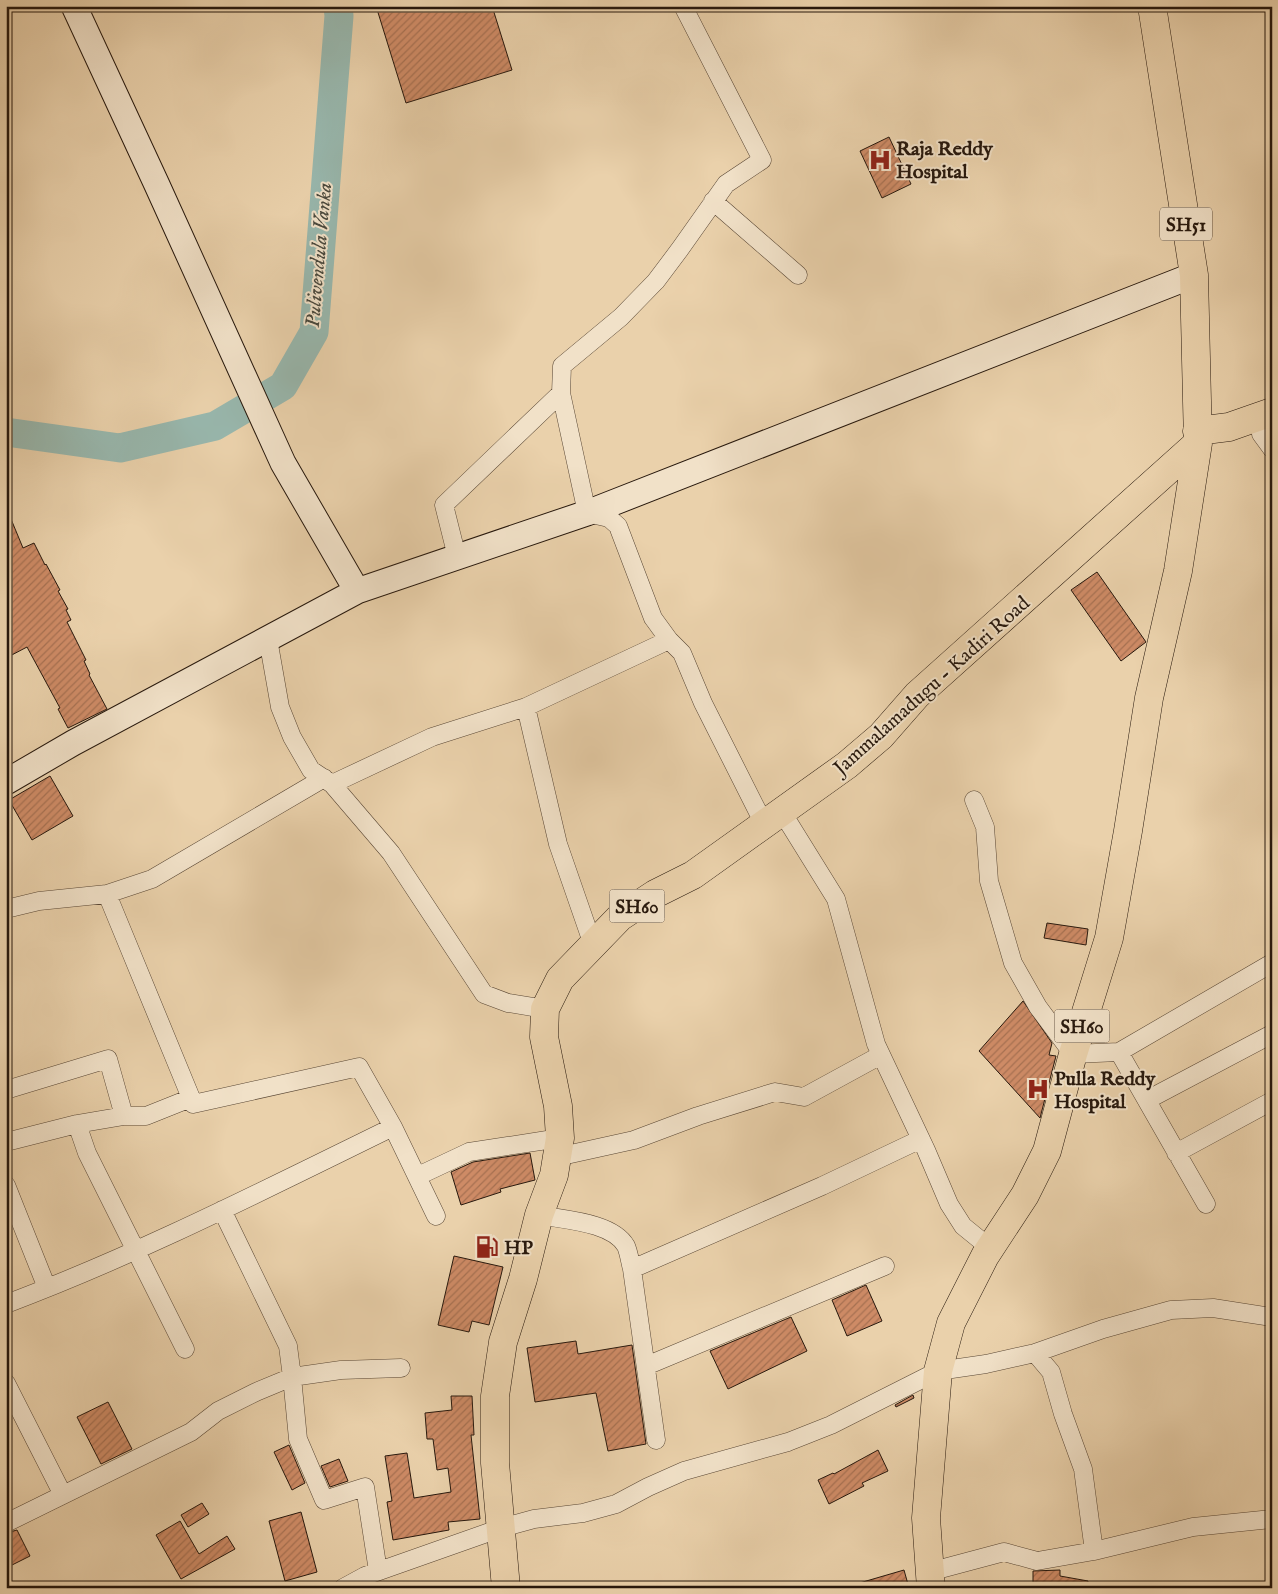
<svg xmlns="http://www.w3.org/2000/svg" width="1278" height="1594" viewBox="0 0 1278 1594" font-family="'IM FELL English',serif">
	<defs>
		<pattern id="building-hatch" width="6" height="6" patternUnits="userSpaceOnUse" patternTransform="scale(1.25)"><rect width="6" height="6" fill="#ce8b66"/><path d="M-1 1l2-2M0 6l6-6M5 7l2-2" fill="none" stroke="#a77152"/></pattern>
	</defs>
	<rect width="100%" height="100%" fill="#ead1ab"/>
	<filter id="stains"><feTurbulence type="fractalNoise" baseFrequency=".004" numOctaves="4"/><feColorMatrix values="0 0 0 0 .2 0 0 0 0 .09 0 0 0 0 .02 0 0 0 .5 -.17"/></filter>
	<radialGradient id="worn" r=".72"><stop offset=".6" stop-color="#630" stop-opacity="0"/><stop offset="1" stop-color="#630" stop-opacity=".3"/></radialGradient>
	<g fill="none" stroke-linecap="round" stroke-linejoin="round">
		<path stroke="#98b7ad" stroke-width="29" d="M6,432L120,448L215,426L283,386L314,332L339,16L338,6"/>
	</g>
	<path fill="url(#building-hatch)" stroke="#27180d" d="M376,6H492L512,70L406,103Z
		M889,137L911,184L882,198L860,151Z
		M6,507L23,548L34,543L45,565L46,564L60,590L58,591L68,609L66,610L71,620L67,622L86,660L84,661L90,674L89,675L107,709L68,728L58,709L60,708L27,647L6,658Z
		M1097,572L1146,642L1121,661L1071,590Z
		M50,776L73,816L32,840L9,800Z
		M1047,923L1088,929L1086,945L1044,938Z
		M1023,1001L1052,1043L1049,1055L1056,1056L1040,1118L979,1051Z
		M530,1153L535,1180L500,1189L501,1192L461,1205L451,1172L473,1162Z
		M454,1256L503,1267L489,1325L472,1321L469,1332L438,1325Z
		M866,1285L882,1321L847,1336L832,1300Z
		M791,1317L807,1351L728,1389L710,1351Z
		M576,1341L578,1354L632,1345L646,1444L608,1451L596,1393L535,1402L527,1348Z
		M913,1395L914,1398L896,1407L895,1405Z
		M451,1396H472L474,1435H471L480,1519L448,1522L449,1530L393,1540L387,1502L392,1501L385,1456L407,1453L414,1498L451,1492L448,1468L437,1470L433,1439H427L425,1413L452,1410Z
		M108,1402L132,1449L101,1464L77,1417Z
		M289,1445L305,1483L292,1490L274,1452Z
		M878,1450L888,1471L862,1483L864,1486L829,1504L818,1480L833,1473L834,1474Z
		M339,1459L348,1481L330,1487L321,1466Z
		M202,1503L209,1514L188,1527L181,1515Z
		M301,1512L317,1572L285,1581L269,1521Z
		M180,1521L199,1554L227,1536L235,1549L181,1579L156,1535Z
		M17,1530L30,1556L12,1565L6,1554V1533Z
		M904,1570L909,1588H857L856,1584Z
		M1060,1570V1576L1088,1581L1087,1588H1033V1571Z"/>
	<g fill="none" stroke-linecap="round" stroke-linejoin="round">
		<defs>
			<path id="street" d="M683,6L762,160L726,184L680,249L656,281L621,317L562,366L561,393L587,513L609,518L618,526L653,618L669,640L682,653L703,703L764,824
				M713,201L798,275
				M1261,434L1272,449
				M457,557L444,505L561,393
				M268,639L280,707L292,737L311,770L332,784L391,853L484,994L508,1003L545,1009
				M526,707L558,844L593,945
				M332,784L432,737L526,707L669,640
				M974,800L985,827L989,881L1013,963L1038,1007L1073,1054L1119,1052L1272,963
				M782,812L836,899L876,1044L926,1150L949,1204L963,1226L990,1248
				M107,894L191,1098
				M6,909L39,901L107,894L152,879L324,778
				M1119,1052L1206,1204
				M6,1090L108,1059L124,1116
				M1147,1100L1272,1034
				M77,1124L87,1153L185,1349
				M6,1142L77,1124L124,1116H146L191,1098L193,1104L359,1067L393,1127L436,1216
				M1176,1153L1272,1101
				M557,1157L634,1140L698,1116L775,1092L804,1097L881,1055
				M418,1176L469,1152L560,1138
				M6,1185L47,1288
				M222,1210L288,1346L292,1377L298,1439L324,1500L365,1487L378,1571
				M539,1215C564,1220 612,1222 626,1246C629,1253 630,1262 632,1269L656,1440
				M632,1269L822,1186L921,1139
				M6,1304C139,1254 266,1189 393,1127
				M1035,1353L1051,1372L1063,1414L1083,1469L1094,1551
				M646,1366L885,1266
				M6,1383L63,1495
				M6,1523L191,1432L218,1411L256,1392L292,1377L341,1370L401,1368
				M929,1572L1004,1552L1037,1561L1094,1551L1193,1527L1272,1519
				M343,1588L365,1576L501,1528L534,1519L583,1513L616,1504L648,1487L684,1471L788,1442L831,1425L938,1371L986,1364L1035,1353L1103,1329L1171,1310L1213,1308L1272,1317"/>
			<path id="secondary" d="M74,6L157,185L283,463L357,591
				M6,782L73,743L357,591L587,513L1194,275"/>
			<path id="primary" d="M1197,431L1229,427L1272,412
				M506,1588L495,1463V1396L503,1342L523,1279L539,1215L554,1175L560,1138L558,1106L544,1037L545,1009L560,979L620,917L655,894L693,875L847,765L881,736L917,695L1198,443
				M931,1588L926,1518L938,1371L951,1323L985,1256L1025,1195L1047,1151L1073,1054L1109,938L1128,831L1149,698L1178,571L1198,443L1194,275L1152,6"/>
		</defs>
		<use href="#street" stroke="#584634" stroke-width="19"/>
		<use href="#secondary" stroke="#27180d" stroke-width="27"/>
		<use href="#primary" stroke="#27180d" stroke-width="29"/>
		<use href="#street" stroke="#f1e1c8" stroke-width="18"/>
		<use href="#secondary" stroke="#f1e1c8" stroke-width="25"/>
		<use href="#primary" stroke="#ead1ab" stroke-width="28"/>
	</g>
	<defs>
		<symbol id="hospital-bare" viewBox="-9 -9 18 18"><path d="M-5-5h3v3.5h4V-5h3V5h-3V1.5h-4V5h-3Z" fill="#8f2418" stroke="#f1e1c8" stroke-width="2.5" paint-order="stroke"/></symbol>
		<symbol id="fuel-bare" viewBox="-9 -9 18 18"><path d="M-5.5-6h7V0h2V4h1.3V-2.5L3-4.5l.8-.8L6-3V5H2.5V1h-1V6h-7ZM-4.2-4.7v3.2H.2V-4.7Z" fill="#8f2418" stroke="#f1e1c8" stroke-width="2.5" paint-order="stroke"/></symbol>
	</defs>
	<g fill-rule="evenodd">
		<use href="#hospital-bare" x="864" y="144" width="32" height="32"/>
		<use href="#hospital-bare" x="1022" y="1073" width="32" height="32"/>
		<use href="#fuel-bare" x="471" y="1231" width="32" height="32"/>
	</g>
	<g text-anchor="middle" stroke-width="4" stroke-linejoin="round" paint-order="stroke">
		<g fill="#f1e1c8" stroke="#645445" stroke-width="1">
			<rect x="1160" y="207.5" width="52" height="33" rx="4"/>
			<rect x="609.5" y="889.5" width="55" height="33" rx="4"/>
			<rect x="1054.5" y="1009.5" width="55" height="33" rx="4"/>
		</g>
		<g font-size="19" font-weight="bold" fill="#27180d">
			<text x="1186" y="231">SH51</text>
			<text x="637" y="913">SH60</text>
			<text x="1082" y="1033">SH60</text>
		</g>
		<g font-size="20" font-weight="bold" fill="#27180d" stroke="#f1e1c8" text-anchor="start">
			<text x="896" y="155">Raja Reddy<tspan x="896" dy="23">Hospital</tspan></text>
			<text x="1054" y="1085">Pulla Reddy<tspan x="1054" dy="23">Hospital</tspan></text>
			<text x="504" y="1254">HP</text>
		</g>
		<g font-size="20" fill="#27180d" stroke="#f1e1c8">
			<text transform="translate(931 685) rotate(-42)" y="7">Jammalamadugu - Kadiri Road</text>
		</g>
		<g font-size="21" font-style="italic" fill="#49483d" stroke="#f1e1c8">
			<text transform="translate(318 255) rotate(-85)" y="7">Pulivendula Vanka</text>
		</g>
	</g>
	<rect width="1278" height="1594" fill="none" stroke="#ead1ab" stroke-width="25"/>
	<rect x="8" y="8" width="1263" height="1579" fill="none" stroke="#27180d" stroke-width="2.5"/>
	<rect x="12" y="12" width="1253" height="1569" fill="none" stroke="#27180d"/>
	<rect width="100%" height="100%" filter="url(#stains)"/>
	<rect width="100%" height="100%" fill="url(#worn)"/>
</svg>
